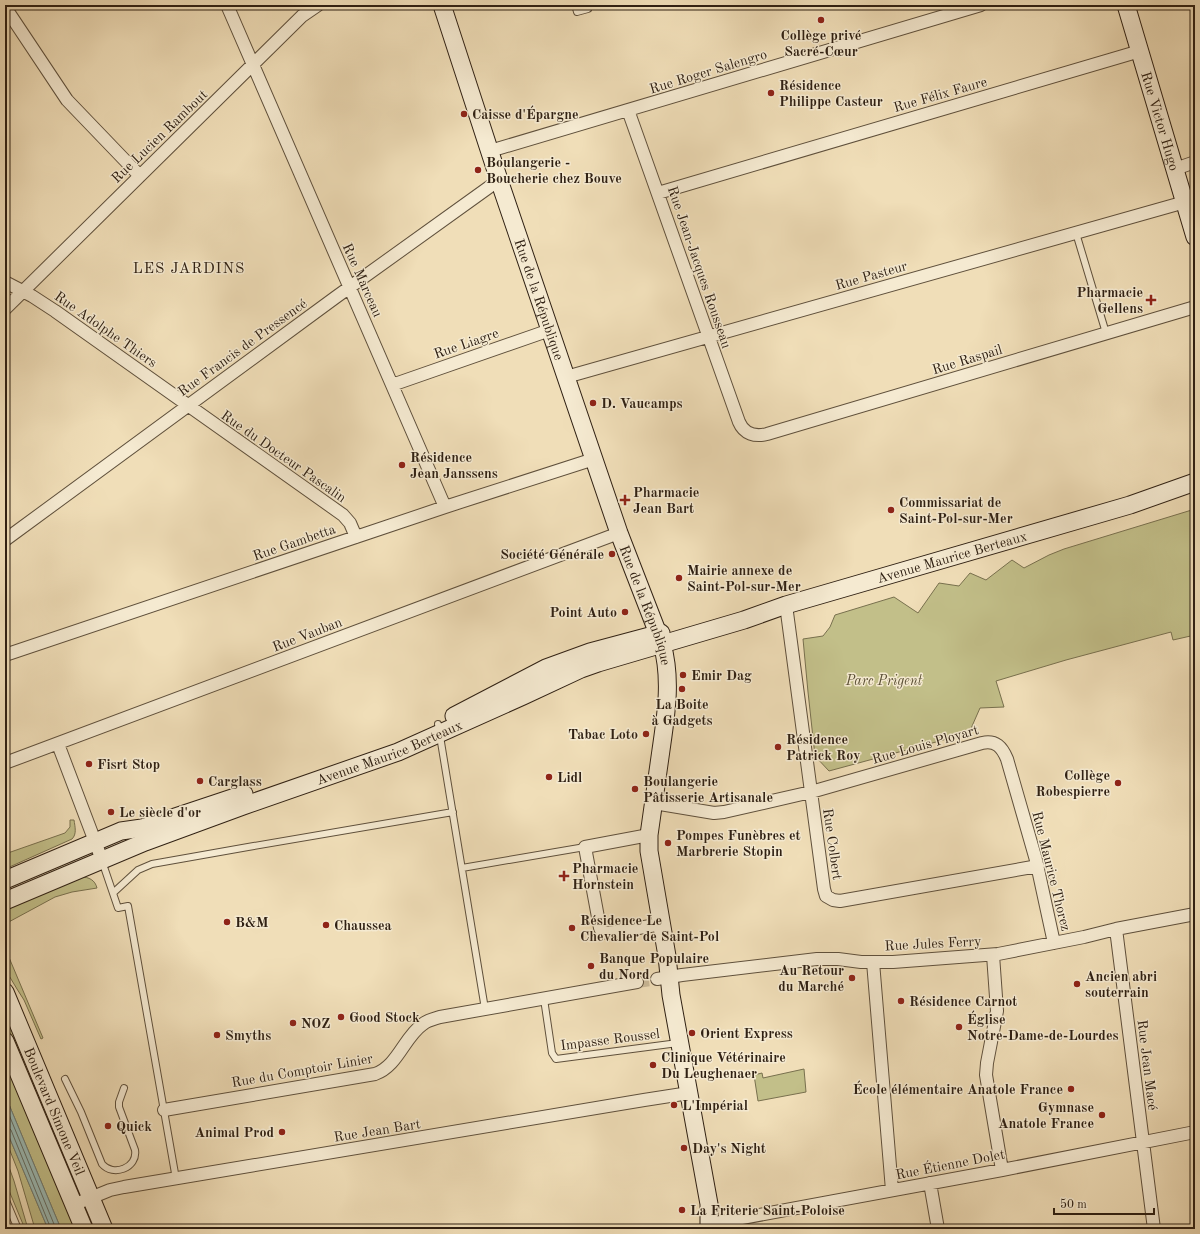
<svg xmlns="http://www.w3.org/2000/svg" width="1200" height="1234" viewBox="0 0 1200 1234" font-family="'Old Standard TT',serif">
	<rect width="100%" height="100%" fill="#f0deb8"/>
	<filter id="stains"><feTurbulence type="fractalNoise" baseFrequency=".005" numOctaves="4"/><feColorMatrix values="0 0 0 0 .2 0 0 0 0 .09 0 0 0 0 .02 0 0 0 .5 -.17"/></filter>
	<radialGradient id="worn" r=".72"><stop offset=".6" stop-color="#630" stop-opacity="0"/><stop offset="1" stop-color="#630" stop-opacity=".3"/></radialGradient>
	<path fill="#c2bf89" stroke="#78704e" d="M1195,509V635L1173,640L1171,632L1066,660L996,681L1004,707L980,708L969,733L829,771L815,756L808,692L803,639L823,636L830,627L835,615L894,597L918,613L939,583L959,586L970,573L986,580L1012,560L1024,568L1049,555L1064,549Z
		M70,820H74C75,827 77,834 72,839L5,869V854L65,833L70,827Z
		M81,877C89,877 95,880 97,888L72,892L55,897L5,924V910L14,905Z
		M5,948L43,1038L41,1039L24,1000L17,989L5,969Z
		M5,1008L75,1181L73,1182L70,1180L5,1024Z
		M5,1059L76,1229H61L5,1095Z
		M804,1069L806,1092L758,1101L754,1075L762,1073L763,1078Z
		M5,1127L48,1229H35L18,1171L5,1138Z
		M5,1156L14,1181L28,1229H25L5,1181Z"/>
	<path fill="#9bbbb6" stroke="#707d75" d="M5,1095L61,1229H48L5,1127Z"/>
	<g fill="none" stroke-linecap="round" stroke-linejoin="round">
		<path stroke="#656e64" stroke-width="1" d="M5,1105L56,1229
			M5,1127H8L11,1130L51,1229"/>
		<path stroke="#c9b897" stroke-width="12" stroke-dasharray="12 6" stroke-linecap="butt" d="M637,982L657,979"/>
		<defs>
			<path id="lane" d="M575,5L577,12L588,9
				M1076,233L1106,333
				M438,724L485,1009
				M102,861L118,908L128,906L176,1179
				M462,868L585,847
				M113,893L138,870L152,864L248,847L453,812
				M544,999L552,1053L556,1059L678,1043
				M65,1079L81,1112L102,1164C113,1177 138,1168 135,1150L119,1107V1102L124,1088
				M5,1198L18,1229"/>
			<path id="street" d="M227,5L445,507
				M5,7L67,100L140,176
				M628,110L739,422C744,434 755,437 767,434L1195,307
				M490,151L981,5
				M1175,169L1195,162
				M658,193L1140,51
				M5,282L32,296L55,311L343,515L350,523L356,537
				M5,309L302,16L318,5
				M566,377L1185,202
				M392,385L550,330
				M5,540L336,297L499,180
				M786,605L824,889L826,896L833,900L840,901L1038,866
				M5,655L445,507L594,459
				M58,744L102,860
				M5,763L619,533
				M654,803L714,813L724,812L811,792L982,743C996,740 1002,747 1007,759L1036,860L1054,943
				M649,835L585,847L600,928L602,932L609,933L662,924
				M1116,929L1154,1229
				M993,955L997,1011L987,1063L986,1075L1002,1170
				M873,962L892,1190
				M657,979L682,975L817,959H838L861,962H893L998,954L1084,937L1116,929L1195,914
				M164,1110L375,1074C398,1066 404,1037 423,1024C428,1020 434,1019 440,1017L637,982
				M930,1183L938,1229
				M73,1205L110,1190L124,1187L644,1100L689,1093
				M710,1224L1002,1170L1195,1132"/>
			<g id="secondary">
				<path id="s1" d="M442,5L499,180L619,533L662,644C672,679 666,715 661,750C657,778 653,807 649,835V851L667,956L671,995L709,1204V1229"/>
				<path id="s2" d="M1126,5L1195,237"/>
				<path d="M454,716L546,668L590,652L661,633"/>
				<path d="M5,880L121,831L142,828L244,794"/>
				<path id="s3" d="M5,901L145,842L243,806L398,752L523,696L581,669L598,663L744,620L786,605L1130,505L1195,482"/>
				<path id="s4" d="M5,992L104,1229"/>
				<path d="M5,1041L84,1229"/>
			</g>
		</defs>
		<use href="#lane" stroke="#5f503c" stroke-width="8"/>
		<use href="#street" stroke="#5f503c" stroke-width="14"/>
		<use href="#secondary" stroke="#2f2013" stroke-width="19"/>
		<use href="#lane" stroke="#f5ead1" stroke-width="6"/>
		<use href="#street" stroke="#f5ead1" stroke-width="12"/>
		<use href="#secondary" stroke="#f5ead1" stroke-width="17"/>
	</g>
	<g fill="#8f2418" stroke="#f5ead1" stroke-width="1.5">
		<circle cx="821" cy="20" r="4"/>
		<circle cx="771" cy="93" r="4"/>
		<circle cx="464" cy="114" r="4"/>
		<circle cx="478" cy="170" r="4"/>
		<path d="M1149 294h4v4h4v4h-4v4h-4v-4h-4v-4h4z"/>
		<circle cx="593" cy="403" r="4"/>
		<circle cx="402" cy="465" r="4"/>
		<path d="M623 494h4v4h4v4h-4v4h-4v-4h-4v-4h4z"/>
		<circle cx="891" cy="510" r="4"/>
		<circle cx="612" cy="554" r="4"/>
		<circle cx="679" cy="578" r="4"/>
		<circle cx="625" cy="612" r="4"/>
		<circle cx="683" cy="675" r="4"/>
		<circle cx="682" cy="689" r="4"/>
		<circle cx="646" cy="734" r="4"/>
		<circle cx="778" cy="747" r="4"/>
		<circle cx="89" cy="764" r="4"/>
		<circle cx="549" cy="777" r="4"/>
		<circle cx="200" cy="781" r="4"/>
		<circle cx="1118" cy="783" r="4"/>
		<circle cx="635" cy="789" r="4"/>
		<circle cx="111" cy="812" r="4"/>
		<circle cx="668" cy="843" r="4"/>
		<path d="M562 870h4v4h4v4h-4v4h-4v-4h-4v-4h4z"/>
		<circle cx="227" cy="922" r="4"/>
		<circle cx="326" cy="925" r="4"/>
		<circle cx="572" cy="928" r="4"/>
		<circle cx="591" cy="966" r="4"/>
		<circle cx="852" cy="978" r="4"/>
		<circle cx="1077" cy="984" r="4"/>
		<circle cx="901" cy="1001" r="4"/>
		<circle cx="341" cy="1017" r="4"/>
		<circle cx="293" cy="1023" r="4"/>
		<circle cx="959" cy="1027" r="4"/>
		<circle cx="692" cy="1033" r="4"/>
		<circle cx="217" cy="1035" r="4"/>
		<circle cx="653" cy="1065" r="4"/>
		<circle cx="1071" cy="1089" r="4"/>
		<circle cx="674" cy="1105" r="4"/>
		<circle cx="1102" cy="1115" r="4"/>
		<circle cx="108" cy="1126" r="4"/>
		<circle cx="282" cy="1132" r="4"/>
		<circle cx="684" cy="1148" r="4"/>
		<circle cx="682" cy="1210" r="4"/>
	</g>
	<g text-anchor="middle" stroke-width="3" stroke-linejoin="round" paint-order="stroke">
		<g font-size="14" font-weight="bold" fill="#2f2013" stroke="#f5ead1" text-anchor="start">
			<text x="821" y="40" text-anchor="middle">Collège privé<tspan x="821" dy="16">Sacré-Cœur</tspan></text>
			<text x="779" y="90">Résidence<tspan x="779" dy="16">Philippe Casteur</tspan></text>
			<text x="472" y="119">Caisse d'Épargne</text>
			<text x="486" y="167">Boulangerie -<tspan x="486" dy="16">Boucherie chez Bouve</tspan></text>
			<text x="1143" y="297" text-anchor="end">Pharmacie<tspan x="1143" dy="16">Gellens</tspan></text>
			<text x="601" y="408">D. Vaucamps</text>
			<text x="410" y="462">Résidence<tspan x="410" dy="16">Jean Janssens</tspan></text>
			<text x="633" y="497">Pharmacie<tspan x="633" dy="16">Jean Bart</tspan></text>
			<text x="899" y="507">Commissariat de<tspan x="899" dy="16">Saint-Pol-sur-Mer</tspan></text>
			<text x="604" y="559" text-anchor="end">Société Générale</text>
			<text x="687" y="575">Mairie annexe de<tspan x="687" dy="16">Saint-Pol-sur-Mer</tspan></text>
			<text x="617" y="617" text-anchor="end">Point Auto</text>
			<text x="691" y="680">Emir Dag</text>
			<text x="682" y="709" text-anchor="middle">La Boite<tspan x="682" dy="16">à Gadgets</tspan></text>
			<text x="638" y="739" text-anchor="end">Tabac Loto</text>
			<text x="786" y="744">Résidence<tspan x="786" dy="16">Patrick Roy</tspan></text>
			<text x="97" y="769">Fisrt Stop</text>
			<text x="1110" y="780" text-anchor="end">Collège<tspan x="1110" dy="16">Robespierre</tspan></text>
			<text x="557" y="782">Lidl</text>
			<text x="208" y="786">Carglass</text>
			<text x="643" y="786">Boulangerie<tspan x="643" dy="16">Pâtisserie Artisanale</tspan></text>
			<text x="119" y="817">Le siècle d'or</text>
			<text x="676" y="840">Pompes Funèbres et<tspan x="676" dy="16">Marbrerie Stopin</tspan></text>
			<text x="572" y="873">Pharmacie<tspan x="572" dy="16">Hornstein</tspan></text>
			<text x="580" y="925">Résidence Le<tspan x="580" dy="16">Chevalier de Saint-Pol</tspan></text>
			<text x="235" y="927">B&amp;M</text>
			<text x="334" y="930">Chaussea</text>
			<text x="599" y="963">Banque Populaire<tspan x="599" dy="16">du Nord</tspan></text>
			<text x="844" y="975" text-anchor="end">Au Retour<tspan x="844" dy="16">du Marché</tspan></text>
			<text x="1085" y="981">Ancien abri<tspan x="1085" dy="16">souterrain</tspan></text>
			<text x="909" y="1006">Résidence Carnot</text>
			<text x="349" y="1022">Good Stock</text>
			<text x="967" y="1024">Église<tspan x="967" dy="16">Notre-Dame-de-Lourdes</tspan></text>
			<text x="301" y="1028">NOZ</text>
			<text x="700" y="1038">Orient Express</text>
			<text x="225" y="1040">Smyths</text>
			<text x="661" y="1062">Clinique Vétérinaire<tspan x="661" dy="16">Du Leughenaer</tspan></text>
			<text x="1063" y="1094" text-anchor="end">École élémentaire Anatole France</text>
			<text x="682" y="1110">L'Impérial</text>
			<text x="1094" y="1112" text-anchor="end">Gymnase<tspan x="1094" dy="16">Anatole France</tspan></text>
			<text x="116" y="1131">Quick</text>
			<text x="274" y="1137" text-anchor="end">Animal Prod</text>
			<text x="692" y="1153">Day's Night</text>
			<text x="690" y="1215">La Friterie Saint-Poloise</text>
		</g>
		<g font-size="14" fill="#2f2013" stroke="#f5ead1">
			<text transform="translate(708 71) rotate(-17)" y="5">Rue Roger Salengro</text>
			<text transform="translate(940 94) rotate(-16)" y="5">Rue Félix Faure</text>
			<text dy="5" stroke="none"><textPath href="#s2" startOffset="121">Rue Victor Hugo</textPath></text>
			<text transform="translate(159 136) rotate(-44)" y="5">Rue Lucien Rambout</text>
			<text transform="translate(700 267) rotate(71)" y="5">Rue Jean-Jacques Rousseau</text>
			<text transform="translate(871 275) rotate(-16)" y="5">Rue Pasteur</text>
			<text transform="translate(363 280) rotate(66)" y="5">Rue Marceau</text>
			<text dy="5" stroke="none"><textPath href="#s1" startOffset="310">Rue de la République</textPath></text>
			<text transform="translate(106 329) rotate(35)" y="5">Rue Adolphe Thiers</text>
			<text transform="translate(466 343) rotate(-19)" y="5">Rue Liagre</text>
			<text transform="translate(242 347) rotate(-36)" y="5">Rue Francis de Pressencé</text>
			<text transform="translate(967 359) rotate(-17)" y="5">Rue Raspail</text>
			<text transform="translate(284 456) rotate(35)" y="5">Rue du Docteur Pascalin</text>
			<text transform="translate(294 542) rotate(-19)" y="5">Rue Gambetta</text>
			<text dy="5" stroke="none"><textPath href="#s3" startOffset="1009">Avenue Maurice Berteaux</textPath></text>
			<text dy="5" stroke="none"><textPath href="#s1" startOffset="634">Rue de la République</textPath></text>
			<text transform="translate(307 634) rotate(-21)" y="5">Rue Vauban</text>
			<text transform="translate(925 744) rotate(-16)" y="5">Rue Louis Ployart</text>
			<text dy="5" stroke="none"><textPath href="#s3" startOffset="412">Avenue Maurice Berteaux</textPath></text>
			<text transform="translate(833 844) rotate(82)" y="5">Rue Colbert</text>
			<text transform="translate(1052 871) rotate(76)" y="5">Rue Maurice Thorez</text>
			<text transform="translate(933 943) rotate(-3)" y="5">Rue Jules Ferry</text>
			<text transform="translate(610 1039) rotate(-7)" y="5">Impasse Roussel</text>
			<text transform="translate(1148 1065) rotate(83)" y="5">Rue Jean Macé</text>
			<text transform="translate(302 1070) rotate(-10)" y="5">Rue du Comptoir Linier</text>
			<text dy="5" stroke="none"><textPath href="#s4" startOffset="129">Boulevard Simone Veil</textPath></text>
			<text transform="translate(377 1130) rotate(-9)" y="5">Rue Jean Bart</text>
			<text transform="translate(950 1164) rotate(-11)" y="5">Rue Étienne Dolet</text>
		</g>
		<g font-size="14" font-style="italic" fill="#5b5036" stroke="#f5ead1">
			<text x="884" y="685">Parc Prigent</text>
		</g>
		<g font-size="15" letter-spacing="1" fill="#2f2013" stroke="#f5ead1">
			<text x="189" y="273">LES JARDINS</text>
		</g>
	</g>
	<rect width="1200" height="1234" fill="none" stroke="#f0deb8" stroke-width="20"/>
	<rect x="6" y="6" width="1188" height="1222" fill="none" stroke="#2f2013" stroke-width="2"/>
	<rect x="10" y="10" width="1180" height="1214" fill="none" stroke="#2f2013"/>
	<path d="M1054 1208v6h100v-6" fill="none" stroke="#2f2013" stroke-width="2"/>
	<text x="1060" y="1208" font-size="12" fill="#2f2013" stroke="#f5ead1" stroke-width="3" paint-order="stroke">50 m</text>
	<rect width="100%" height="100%" filter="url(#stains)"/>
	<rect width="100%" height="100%" fill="url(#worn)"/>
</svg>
